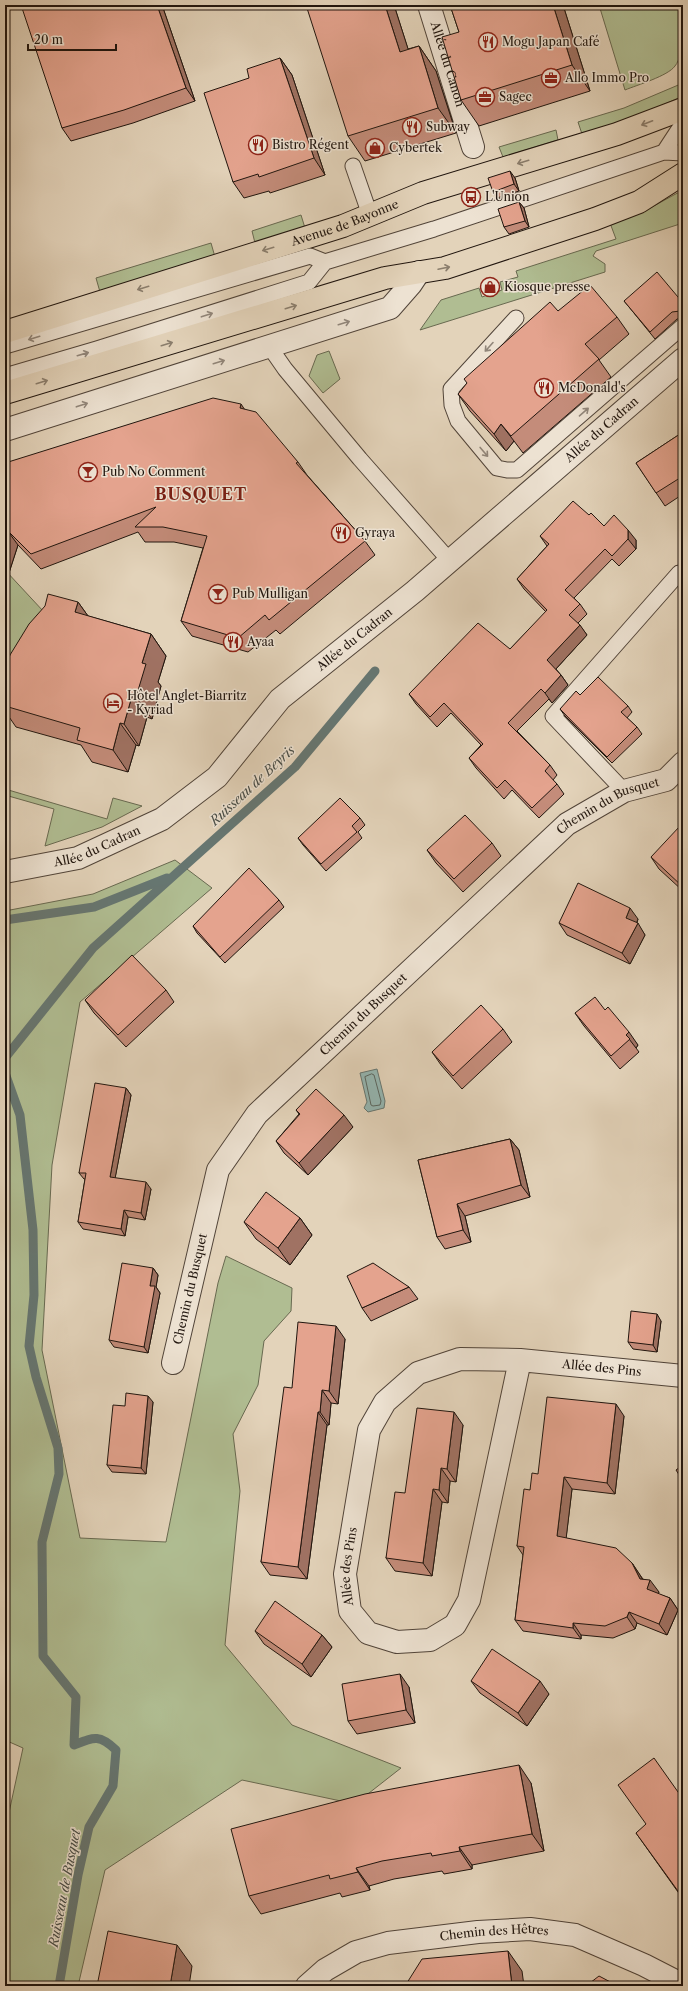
<svg xmlns="http://www.w3.org/2000/svg" width="688" height="1991" viewBox="0 0 688 1991" font-family="'Libre Caslon Text',serif">
	<rect width="100%" height="100%" fill="#e3d3ba"/>
	<filter id="stains"><feTurbulence type="fractalNoise" baseFrequency=".005" numOctaves="4"/><feColorMatrix values="0 0 0 0 .2 0 0 0 0 .09 0 0 0 0 .02 0 0 0 .5 -.17"/></filter>
	<radialGradient id="worn" r=".72"><stop offset=".6" stop-color="#630" stop-opacity="0"/><stop offset="1" stop-color="#630" stop-opacity=".3"/></radialGradient>
	<path fill="#b0bd92" stroke="#686950" d="M599,5H683C683,20 685,54 675,66C668,76 637,85 625,90Z
		M683,83V96L631,119L582,134L578,122L624,108Z
		M556,130L558,140L503,157L499,147Z
		M683,190V223L596,251L593,256L605,264V272L420,330L441,300L479,288L482,297L502,290L500,282L518,277L516,271L616,239L610,223L650,208Z
		M301,215L305,228L255,243L252,231Z
		M211,243L215,257L100,292L96,278Z
		M329,351L340,379L323,393L309,376L317,355Z
		M5,570L44,612L5,687L6,584Z
		M5,789L107,819L113,798L142,806L102,827L45,846L54,809L5,795Z
		M175,860L212,888L80,1002L52,1165L42,1350L80,1538L166,1542L218,1283L226,1256L292,1288L291,1311L264,1341L258,1385L233,1434L240,1491L225,1645L292,1725L401,1768L355,1804L242,1780L105,1870L78,1986H5V1831L23,1748L5,1740V911L93,894Z"/>
	<path fill="#95b7b3" stroke="#667671" d="M377,1069L385,1101L384,1108L368,1112L364,1108L367,1102L360,1073Z"/>
	<g fill="none" stroke-linecap="round" stroke-linejoin="round">
		<path stroke="#5a6660" stroke-width="1" d="M372,1074L374,1075L381,1101L380,1105L373,1106L371,1105L365,1077Z"/>
		<path stroke="#667671" stroke-width="9" d="M5,920L94,907L167,878
			M5,1058L93,948L295,767L375,671
			M5,1073L20,1115L33,1230L34,1295L29,1346L36,1377L58,1448L59,1474L42,1542L43,1656L76,1697L74,1745C94,1737 99,1734 116,1750L113,1786L89,1827L78,1875L59,1986"/>
		<defs>
			<path id="service" d="M664,152L683,123
				M353,166L370,215
				M516,318L451,389L452,405L458,421L497,468L507,470H517L683,326
				M5,346L310,256L325,262
				M269,346L285,369L360,459L449,560
				M5,376L97,349L309,282L325,262L434,229L664,152L683,153
				M624,791L553,716L679,573"/>
			<g id="pedestrian">
				<path id="s1" d="M429,5L473,147"/>
			</g>
			<g id="minor">
				<path d="M5,430L390,308L411,284L419,272"/>
				<path id="s2" d="M5,872L78,858L162,819L217,777L280,699L415,591L683,359"/>
				<path id="s3" d="M520,1360L469,1600L455,1625L430,1640L397,1642L368,1633L350,1611L345,1574L369,1430L385,1402L418,1373L460,1359L520,1360L683,1376"/>
				<path id="s4" d="M173,1363L218,1170L257,1114L567,824L624,791L666,780L683,763"/>
				<path id="s5" d="M307,1986L325,1970L356,1952L388,1943L478,1932L530,1929L575,1935L644,1965L683,1985"/>
			</g>
			<g id="primary">
				<path id="s6" d="M5,332L343,226L423,193L617,134L683,109"/>
				<path d="M5,393L385,278L445,268L595,219L639,202L683,174"/>
			</g>
		</defs>
		<use href="#service" stroke="#514439" stroke-width="17"/>
		<use href="#pedestrian" stroke="#514439" stroke-width="24"/>
		<use href="#minor" stroke="#514439" stroke-width="24"/>
		<use href="#primary" stroke="#20150e" stroke-width="24"/>
		<use href="#service" stroke="#ede2d2" stroke-width="15"/>
		<use href="#pedestrian" stroke="#ede2d2" stroke-width="22"/>
		<use href="#minor" stroke="#ede2d2" stroke-width="22"/>
		<use href="#primary" stroke="#e3d3ba" stroke-width="22"/>
	</g>
	<path fill="#c48c7a" stroke="#20150e" d="M162,5L195,101L133,123L71,141L62,128Z
		M394,5L408,49L419,46L436,71L456,133L365,161L348,136Z
		M450,5H563L590,91L479,126L461,100L459,32Z
		M280,58L292,75L325,175L270,193L269,191L244,198L233,182L249,78Z
		M515,178L519,191L497,198L493,192Z
		M519,202L524,208L529,227L509,234L504,227Z
		M624,301L683,303V318L677,319L655,339L629,307Z
		M558,311L617,317L629,334L599,360L611,377L523,453L514,441L506,451L470,411L458,394Z
		M244,409L298,462L307,475L365,541L375,555L280,634L276,630L248,652L192,636L181,621L203,548L174,542H145L138,532L41,569L18,545L6,582H5V463Z
		M683,432V494L665,506L636,463Z
		M589,515L604,526L636,540V549L619,566L612,559L574,598L580,604L587,614L578,623L587,635L556,669L561,675L568,685L552,703L549,699L517,731L550,765L557,775L553,780L557,784L564,794L539,818L512,790L504,799L476,768L469,758L481,745L451,713L437,727L416,704L409,694L510,649L546,612L524,589L517,579L547,546L540,536Z
		M78,602L88,616L151,634L166,656L158,682L161,686L152,719L147,717L139,746L136,745L128,772L92,762L81,745L16,727L5,711V692L6,689L5,687V670Z
		M580,695L628,706L632,712L627,718L637,727L642,734L612,763L565,716L560,709Z
		M360,818L365,825L358,832L362,838L326,871L303,845L298,838Z
		M683,828V891L659,869L651,857Z
		M492,843L501,856L463,892L436,863L427,850Z
		M279,900L284,907L225,963L197,933L193,926Z
		M638,919L637,923L645,935L630,964L567,935L559,923Z
		M166,990L174,1002L126,1047L94,1013L85,1000Z
		M605,1010L638,1045L636,1048L639,1052L620,1069L584,1026L575,1013Z
		M503,1029L512,1042L462,1089L441,1065L432,1052Z
		M126,1088L131,1095L115,1178L151,1189L145,1220L128,1217L125,1236L83,1229L78,1222L85,1179H84L79,1173Z
		M296,1110L353,1127L308,1175L284,1153L276,1141L299,1114Z
		M510,1139L519,1150L530,1197L465,1216L471,1242L445,1249L437,1237L418,1160Z
		M300,1218L312,1235L290,1265L256,1239L244,1222Z
		M153,1268L158,1275L156,1287L160,1293L148,1353L114,1347L109,1340Z
		M409,1287L418,1299L371,1321L362,1308Z
		M661,1321L657,1352L633,1349L628,1342Z
		M345,1339L338,1404L331,1403L329,1425H327L307,1579L270,1575L261,1562L292,1388Z
		M153,1402L146,1474L112,1472L107,1465L125,1406Z
		M624,1416L615,1494L572,1489L566,1538L632,1563L640,1575L643,1579L659,1592L658,1594L670,1598L678,1610L667,1635L637,1623L635,1629L613,1638L581,1635V1639L523,1631L515,1620L523,1555L517,1546L530,1490L538,1474Z
		M463,1425L456,1482L450,1481L448,1503L442,1502L432,1576L395,1571L386,1558L405,1493Z
		M255,1631L322,1635L332,1647L311,1677L264,1644Z
		M471,1681L549,1694L527,1726L480,1693Z
		M409,1687L415,1723L357,1734L348,1721Z
		M531,1783L544,1851L472,1865V1869L444,1874L442,1871L394,1879L369,1886L370,1890L342,1897L340,1893L261,1914L249,1896Z
		M683,1799V1899L636,1833Z"/>
	<path fill="#a07263" stroke="#20150e" d="M157,5H162L195,101L186,88Z
		M385,5H394L417,77L400,52Z
		M553,5H563L590,91L572,65Z
		M419,46L436,71L456,133L438,108Z
		M280,58L292,75L325,175L314,158Z
		M510,171L515,178L519,191L514,184Z
		M519,202L524,208L529,227L525,221Z
		M241,404L251,419L240,408Z
		M501,424L514,441L506,451L494,434Z
		M7,530L18,545L6,582L5,580V538Z
		M628,530L636,540V549L628,539Z
		M78,602L93,623L75,612Z
		M580,625L587,635L554,671L547,660Z
		M151,634L166,656L158,682L161,686L152,719L136,697L142,663Z
		M561,675L568,685L552,703L545,693Z
		M132,696L147,717L139,746L124,724Z
		M120,723L136,745L128,772L113,750Z
		M630,908L638,919L634,929L626,918Z
		M638,923L645,935L630,964L622,953Z
		M629,1032L638,1045L636,1048L626,1035Z
		M126,1088L131,1095L114,1184L110,1177Z
		M344,1115L353,1127L308,1175L299,1163Z
		M510,1139L519,1150L530,1197L521,1185Z
		M146,1182L151,1189L145,1220L141,1213Z
		M457,1204L465,1216L471,1242L463,1230Z
		M124,1210L128,1217L125,1236L121,1229Z
		M300,1218L312,1235L290,1265L278,1248Z
		M153,1268L158,1275L156,1287L160,1293L148,1353L144,1347L150,1286Z
		M657,1314L661,1321L657,1352L653,1345Z
		M336,1326L345,1339L338,1404L329,1391Z
		M322,1390L331,1403L329,1425L320,1412Z
		M148,1396L153,1402L146,1474L141,1468Z
		M616,1404L624,1416L615,1494L607,1483Z
		M318,1412L327,1425L307,1579L298,1567Z
		M454,1412L463,1425L456,1482L447,1469Z
		M441,1468L450,1481L448,1503L439,1490Z
		M564,1477L572,1489L565,1548L557,1536Z
		M433,1489L442,1502L432,1576L423,1563Z
		M632,1563L640,1575L647,1588L650,1580L659,1592L655,1601L640,1579Z
		M670,1598L678,1610L667,1635L659,1624Z
		M629,1612L637,1623L635,1629L627,1617Z
		M573,1623L581,1635V1639L573,1628Z
		M322,1635L332,1647L311,1677L302,1664Z
		M400,1674L409,1687L415,1723L406,1710Z
		M540,1681L549,1694L527,1726L518,1713Z
		M519,1765L531,1783L544,1851L532,1834Z
		M459,1847L472,1865V1869L460,1851Z
		M356,1868L369,1886L370,1890L358,1872Z
		M177,1945L192,1966L189,1986H170Z
		M508,1951L522,1971L524,1986H512Z"/>
	<path fill="#e4a38e" stroke="#20150e" d="M21,5H157L186,88L124,110L62,128Z
		M306,5H385L400,52L419,46L438,108L348,136Z
		M450,5H553L572,65L461,100L442,37L459,32Z
		M280,58L314,158L259,177L258,174L233,182L204,93L249,78L247,69Z
		M510,171L514,184L493,192L488,178Z
		M519,202L525,221L504,227L498,209Z
		M657,272L683,303V308L680,311L672,312L650,332L624,301Z
		M590,285L617,317L585,344L599,359L511,436L501,424L494,434L458,394L467,383L464,379L550,302L558,311Z
		M213,398L241,404L240,408L256,412L298,462L296,463L365,541L269,620L265,615L238,638L181,621L207,536L163,527H135L156,507L31,554L7,530L5,538V463Z
		M683,432V476L656,493L636,463Z
		M573,501L589,515L591,513L604,526L614,515L628,530V539L612,556L605,549L565,590L580,604L569,615L580,625L547,660L561,675L545,693L541,689L508,723L550,765L545,771L557,784L532,808L505,780L497,788L469,758L483,744L444,703L430,717L409,694L478,623L510,649L547,610L517,579L549,544L540,536Z
		M48,594L78,602L75,612L151,634L142,663L146,664L136,697L132,696L124,724L120,723L113,750L77,740L80,728L5,706V692L8,683H5V670L10,655L29,624L45,606Z
		M598,677L628,706L621,712L637,727L607,757L560,709L576,691L580,695Z
		M340,798L360,818L352,826L357,832L321,864L298,838Z
		M465,815L492,843L454,879L427,850Z
		M680,826L683,828V887L651,857Z
		M249,868L279,900L220,957L193,926Z
		M578,883L630,908L626,918L638,923L622,953L559,923Z
		M132,955L166,990L118,1035L85,1000Z
		M595,997L605,1010L608,1007L629,1032L626,1035L630,1039L611,1056L575,1013Z
		M481,1005L503,1029L453,1076L432,1052Z
		M95,1083L126,1088L110,1177L146,1182L141,1213L124,1210L121,1229L78,1222L86,1173H79Z
		M316,1089L344,1115L299,1163L276,1141L300,1114L296,1110Z
		M510,1139L521,1185L457,1204L463,1230L437,1237L418,1160Z
		M266,1192L300,1218L278,1248L244,1222Z
		M122,1263L153,1268L150,1286H155L144,1347L109,1340Z
		M373,1263L409,1287L362,1308L347,1276Z
		M631,1311L657,1314L653,1345L628,1342Z
		M298,1322L336,1326L329,1391L322,1390L320,1412H318L298,1567L261,1562L284,1387L292,1388Z
		M126,1393L148,1396L141,1468L107,1465L113,1405L125,1406Z
		M547,1397L616,1404L607,1483L564,1477L557,1536L616,1548L632,1563L640,1579L650,1580L647,1589L670,1598L659,1624L629,1612L627,1617L605,1626L573,1623V1628L515,1620L524,1547L517,1546L524,1489L530,1490L532,1473L538,1474Z
		M417,1408L454,1412L447,1469L441,1468L439,1490L433,1489L423,1563L386,1558L395,1492L405,1493Z
		M683,1465V1481L676,1470Z
		M275,1601L322,1635L302,1664L255,1631Z
		M492,1649L540,1681L518,1713L471,1681Z
		M400,1674L406,1710L348,1721L342,1684Z
		M654,1758L683,1799V1898L636,1833L646,1824L618,1785Z
		M519,1765L532,1834L459,1847L460,1851L432,1856L431,1853L382,1861L356,1868L358,1872L330,1879L329,1875L249,1896L231,1829L365,1794Z
		M108,1931L177,1945L170,1986H97Z
		M508,1951L512,1986H405L422,1959Z
		M599,1976L618,1986H586Z"/>
	<defs><path id="oneway-shaft" d="M-6 0H5M1.5-3L5.5 0L1.5 3" fill="none" stroke-width="1.6" stroke-linecap="round" stroke-linejoin="round"/></defs>
	<g stroke="#8b7e6d">
		<use href="#oneway-shaft" transform="translate(647 123) rotate(159)"/>
		<use href="#oneway-shaft" transform="translate(523 162) rotate(163)"/>
		<use href="#oneway-shaft" transform="translate(268 249) rotate(163)"/>
		<use href="#oneway-shaft" transform="translate(444 268) rotate(-12)"/>
		<use href="#oneway-shaft" transform="translate(143 288) rotate(163)"/>
		<use href="#oneway-shaft" transform="translate(291 307) rotate(-17)"/>
		<use href="#oneway-shaft" transform="translate(167 344) rotate(-17)"/>
		<use href="#oneway-shaft" transform="translate(42 382) rotate(-17)"/>
	</g>
	<g stroke="#91867a">
		<use href="#oneway-shaft" transform="translate(207 315) rotate(-18)"/>
		<use href="#oneway-shaft" transform="translate(344 323) rotate(-17)"/>
		<use href="#oneway-shaft" transform="translate(34 338) rotate(163)"/>
		<use href="#oneway-shaft" transform="translate(489 347) rotate(132)"/>
		<use href="#oneway-shaft" transform="translate(83 354) rotate(-16)"/>
		<use href="#oneway-shaft" transform="translate(219 362) rotate(-17)"/>
		<use href="#oneway-shaft" transform="translate(82 405) rotate(-18)"/>
		<use href="#oneway-shaft" transform="translate(584 412) rotate(-41)"/>
		<use href="#oneway-shaft" transform="translate(484 452) rotate(50)"/>
	</g>
	<defs>
		<symbol id="restaurant-ring" viewBox="-11 -11 22 22"><circle r="9.5" fill="#ede2d2" stroke="#8f2418" stroke-width="1.5"/><path d="M-5-6h1v4h1v-4h1v4h1v-4h1v5L-1.5 .5V6h-2V.5L-5-1ZM5-6V6H3V1.5H1.5Q1.5-4 5-6Z" fill="#8f2418"/></symbol>
		<symbol id="office-ring" viewBox="-11 -11 22 22"><circle r="9.5" fill="#ede2d2" stroke="#8f2418" stroke-width="1.5"/><path d="M-6-3h4V-5.5h4V-3h4V5H-6ZM-1-4.5V-3h2v-1.5ZM-6 0V1H6V0Z" fill="#8f2418"/></symbol>
		<symbol id="shop-ring" viewBox="-11 -11 22 22"><circle r="9.5" fill="#ede2d2" stroke="#8f2418" stroke-width="1.5"/><path d="M-5-2.5h2.3a2.7 3.5 0 0 1 5.4 0H5L5.5 6h-11ZM-1.5-2.5h3a1.5 2.3 0 0 0-3 0Z" fill="#8f2418"/></symbol>
		<symbol id="bus-ring" viewBox="-11 -11 22 22"><circle r="9.5" fill="#ede2d2" stroke="#8f2418" stroke-width="1.5"/><path d="M-5-6H5V4H4V6H2V4H-2V6H-4V4H-5ZM-3.5-4V0h7V-4ZM-3.5 1.2v1.5H-2V1.2ZM2 1.2v1.5H3.5V1.2Z" fill="#8f2418"/></symbol>
		<symbol id="bar-ring" viewBox="-11 -11 22 22"><circle r="9.5" fill="#ede2d2" stroke="#8f2418" stroke-width="1.5"/><path d="M-6-5H6L.8 .8V4.5H3.5V6h-7V4.5H-.8V.8Z" fill="#8f2418"/></symbol>
		<symbol id="hotel-ring" viewBox="-11 -11 22 22"><circle r="9.5" fill="#ede2d2" stroke="#8f2418" stroke-width="1.5"/><path d="M-6-4.5h1.5V1H6V5H4.5V3h-9V5H-6ZM-4 0a1.8 1.8 0 1 1 3.6 0ZM.5 0V-2.5h3Q6-2.5 6 0Z" fill="#8f2418"/></symbol>
	</defs>
	<g fill-rule="evenodd">
		<use href="#restaurant-ring" x="477" y="31" width="22" height="22"/>
		<use href="#office-ring" x="540" y="67" width="22" height="22"/>
		<use href="#office-ring" x="474" y="86" width="22" height="22"/>
		<use href="#restaurant-ring" x="401" y="116" width="22" height="22"/>
		<use href="#restaurant-ring" x="247" y="134" width="22" height="22"/>
		<use href="#shop-ring" x="364" y="137" width="22" height="22"/>
		<use href="#bus-ring" x="460" y="186" width="22" height="22"/>
		<use href="#shop-ring" x="479" y="276" width="22" height="22"/>
		<use href="#restaurant-ring" x="533" y="377" width="22" height="22"/>
		<use href="#bar-ring" x="77" y="461" width="22" height="22"/>
		<use href="#restaurant-ring" x="330" y="522" width="22" height="22"/>
		<use href="#bar-ring" x="207" y="583" width="22" height="22"/>
		<use href="#restaurant-ring" x="222" y="631" width="22" height="22"/>
		<use href="#hotel-ring" x="102" y="692" width="22" height="22"/>
	</g>
	<g text-anchor="middle" stroke-width="3" stroke-linejoin="round" paint-order="stroke">
		<g font-size="12" fill="#20150e" stroke="#ede2d2" text-anchor="start">
			<text x="502" y="46">Mogu Japan Café</text>
			<text x="565" y="82">Allo Immo Pro</text>
			<text x="499" y="101">Sagec</text>
			<text x="426" y="131">Subway</text>
			<text x="272" y="149">Bistro Régent</text>
			<text x="389" y="152">Cybertek</text>
			<text x="485" y="201">L'Union</text>
			<text x="504" y="291">Kiosque presse</text>
			<text x="558" y="392">McDonald's</text>
			<text x="102" y="476">Pub No Comment</text>
			<text x="355" y="537">Gyraya</text>
			<text x="232" y="598">Pub Mulligan</text>
			<text x="247" y="646">Ayaa</text>
			<text x="127" y="700">Hôtel Anglet-Biarritz<tspan x="127" dy="14">- Kyriad</tspan></text>
		</g>
		<g font-size="12" fill="#20150e" stroke="#ede2d2">
			<text dy="4" stroke="none"><textPath href="#s1" startOffset="62">Allée du Canon</textPath></text>
			<text dy="4" stroke="none"><textPath href="#s6" startOffset="357">Avenue de Bayonne</textPath></text>
			<text dy="4" stroke="none"><textPath href="#s2" startOffset="756">Allée du Cadran</textPath></text>
			<text dy="4" stroke="none"><textPath href="#s2" startOffset="432">Allée du Cadran</textPath></text>
			<text dy="4" stroke="none"><textPath href="#s4" startOffset="736">Chemin du Busquet</textPath></text>
			<text dy="4" stroke="none"><textPath href="#s2" startOffset="96">Allée du Cadran</textPath></text>
			<text dy="4" stroke="none"><textPath href="#s4" startOffset="412">Chemin du Busquet</textPath></text>
			<text dy="4" stroke="none"><textPath href="#s4" startOffset="76">Chemin du Busquet</textPath></text>
			<text dy="4" stroke="none"><textPath href="#s3" startOffset="841">Allée des Pins</textPath></text>
			<text dy="4" stroke="none"><textPath href="#s3" startOffset="440">Allée des Pins</textPath></text>
			<text dy="4" stroke="none"><textPath href="#s5" startOffset="200">Chemin des Hêtres</textPath></text>
		</g>
		<g font-size="13" font-style="italic" fill="#494e48" stroke="#ede2d2">
			<text transform="translate(252 785) rotate(-43)" y="5">Ruisseau de Beyris</text>
			<text transform="translate(64 1888) rotate(-79)" y="5">Ruisseau de Busquet</text>
		</g>
		<g font-size="16" font-weight="bold" letter-spacing="1" fill="#7a1f14" stroke="#ede2d2">
			<text x="201" y="500">BUSQUET</text>
		</g>
	</g>
	<rect width="688" height="1991" fill="none" stroke="#e3d3ba" stroke-width="20"/>
	<rect x="6" y="6" width="676" height="1979" fill="none" stroke="#20150e" stroke-width="2"/>
	<rect x="10" y="10" width="668" height="1971" fill="none" stroke="#20150e"/>
	<path d="M28 44v6h88v-6" fill="none" stroke="#20150e" stroke-width="2"/>
	<text x="34" y="44" font-size="12" fill="#20150e" stroke="#ede2d2" stroke-width="3" paint-order="stroke">20 m</text>
	<rect width="100%" height="100%" filter="url(#stains)"/>
	<rect width="100%" height="100%" fill="url(#worn)"/>
</svg>
